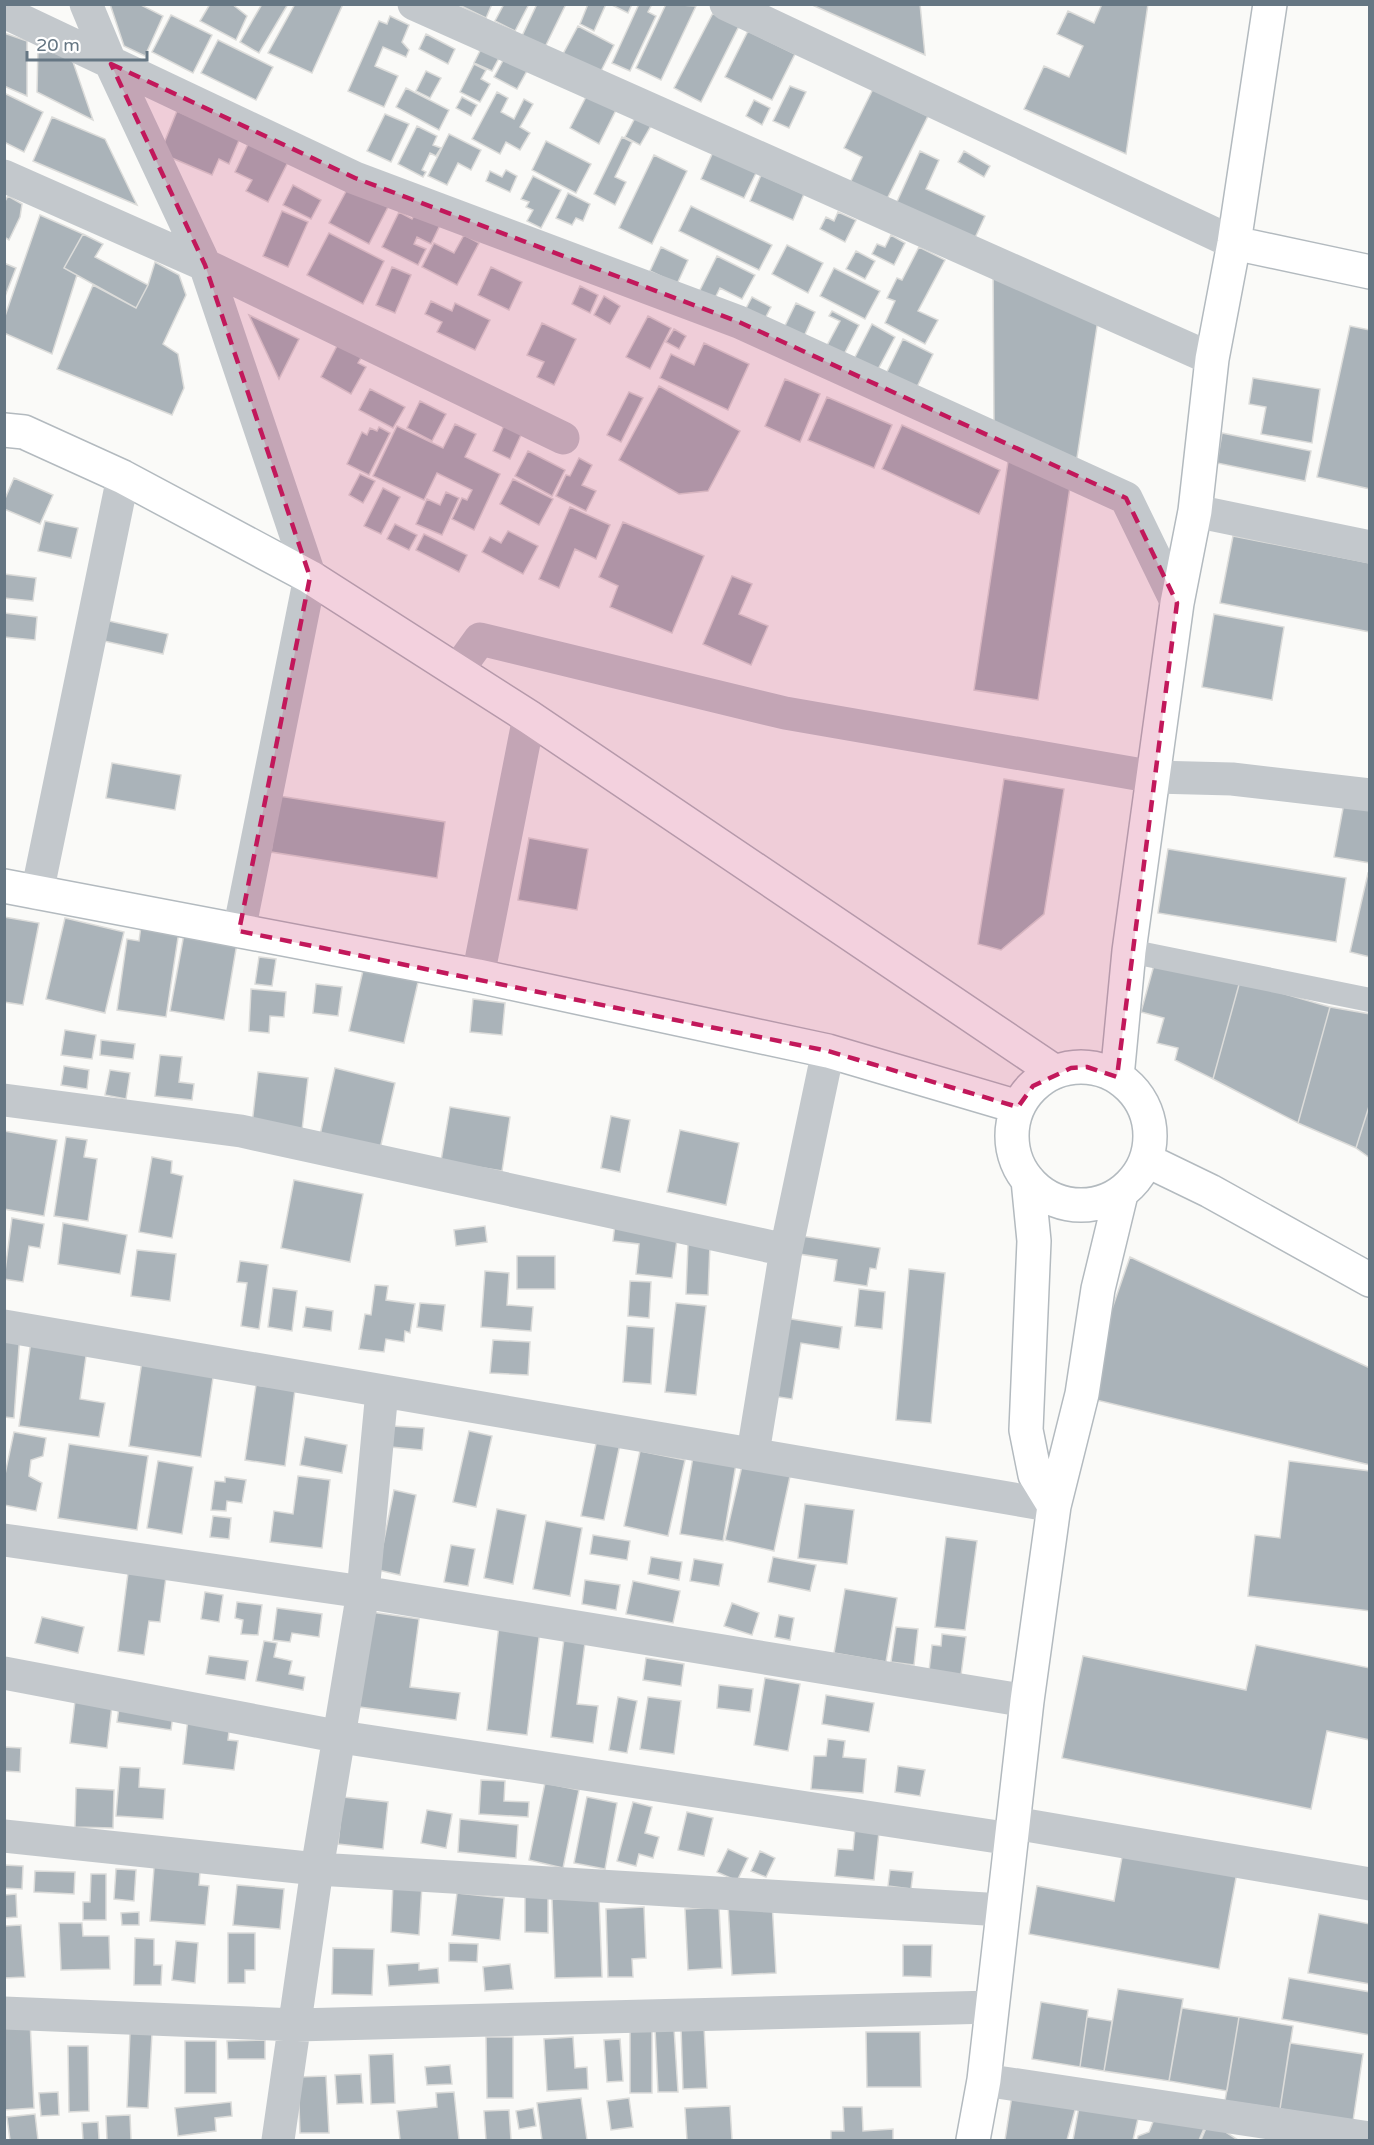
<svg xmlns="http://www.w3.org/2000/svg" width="1374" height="2145" viewBox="0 0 1374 2145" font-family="'Varela Round',sans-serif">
	<rect width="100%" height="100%" fill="#fafaf8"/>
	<path fill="#aab3b9" stroke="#dcdcda" stroke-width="1.5" d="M110,4H139L163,16L145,56L124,46Z
		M210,4H232L247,16L236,40L200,21Z
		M262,4H288L259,53L240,42Z
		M295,4H343L312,73L268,53Z
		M457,4H492L486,18Z
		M504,4H529L515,31L495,21Z
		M537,4H566L545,47L522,36Z
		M588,4H606L594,31L580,24Z
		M610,4H632L628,13Z
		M639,4H652L648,12L656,16L630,71L612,63Z
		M666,4L696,6L661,80L636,68Z
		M810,4H920L925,55Z
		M1102,4H1148L1126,154L1024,109L1044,66L1069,77L1083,46L1057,34L1068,11L1094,23Z
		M713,13L739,26L701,102L674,88Z
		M171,15L212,35L193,73L152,52Z
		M390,16L409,25L402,42L409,50L406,57L383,47L375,66L398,76L384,107L348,91L379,21L387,24Z
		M578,26L614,45L600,73L563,54Z
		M748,31L795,54L772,100L725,77Z
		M4,33L27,41V96L4,86Z
		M426,34L455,49L448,64L419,49Z
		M218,40L273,67L256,100L201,73Z
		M38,45L71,56L93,120L37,92Z
		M482,47L500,56L492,71L474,63Z
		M505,57L528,69L517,89L494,77Z
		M474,64L486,70L481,79L490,84L480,102L460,92Z
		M426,71L441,78L430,98L416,91Z
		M790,86L806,92L789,128L773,121Z
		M406,88L449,110L439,130L396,107Z
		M873,89L928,116L886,201L850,183L862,157L844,148Z
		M497,92L508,98L501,112L514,119L524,99L533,104L520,127L530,133L520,150L506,142L500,154L472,139Z
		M4,93L43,112L24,152L4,142Z
		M587,95L616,110L599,144L570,128Z
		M462,97L477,105L471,116L456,108Z
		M754,100L770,108L762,125L746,116Z
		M177,111L240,138L229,164L219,159L212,175L160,153Z
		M385,114L409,124L391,162L367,151Z
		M636,116L652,124L640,145L625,137Z
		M52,117L105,139L137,205L33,161Z
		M417,126L437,136L433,145L441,148L436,156L430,153L422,170L426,172L423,177L398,164Z
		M449,134L481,150L471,170L458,163L447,185L428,176Z
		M622,137L632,142L615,177L626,182L615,205L594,194Z
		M546,141L591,164L576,193L532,170Z
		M249,142L289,160L268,202L246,191L252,180L235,172Z
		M920,151L939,160L926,189L985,216L974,240L896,204Z
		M964,151L990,166L984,177L958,162Z
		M713,152L757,171L744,198L701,179Z
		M654,155L687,171L652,244L619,228Z
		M506,170L517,176L510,192L486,181L490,171L502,177Z
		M761,175L804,194L793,220L750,201Z
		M533,176L561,190L541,228L527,221L533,210L526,207L529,202L521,199Z
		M293,185L321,200L311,219L283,205Z
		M349,186L388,207L369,244L329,223Z
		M568,193L590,204L583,221L576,218L572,225L556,218Z
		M8,196L22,204L20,217L9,240L4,237V203Z
		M691,206L772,245L759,270L679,231Z
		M417,210L441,223L431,244L417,237L414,244L426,249L418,265L382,247L399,212L412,219Z
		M282,211L308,222L288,267L263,256Z
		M838,212L856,220L845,242L820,229L826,217L834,221Z
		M40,215L83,234L64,268L77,275L52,354L4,333V319Z
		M329,233L384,261L363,304L307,275Z
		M83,234L103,244L95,257L148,285L136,308L64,268Z
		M464,235L479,243L457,285L422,267L434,243L454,253Z
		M891,235L905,243L894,265L872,254L877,244L885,247Z
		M787,245L823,263L808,293L772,274Z
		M661,247L688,260L677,284L650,271Z
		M919,247L945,260L918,311L938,320L925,344L885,323L895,301L887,298L897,278L902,280Z
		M856,251L875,261L865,279L846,269Z
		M717,256L755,275L742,299L720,288L712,304L697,296Z
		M155,262L179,275L186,295L163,344L178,354L184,388L172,415L57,369L93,285L136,308L148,285Z
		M4,263L16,268L4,299Z
		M993,264L1099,313L1076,464L994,425Z
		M392,267L411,275L395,313L376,305Z
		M491,267L522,282L509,310L478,295Z
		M834,268L880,291L865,319L820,296Z
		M580,286L598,295L590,313L572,304Z
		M604,296L620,306L610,324L594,315Z
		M752,297L771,307L761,326L742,316Z
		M431,301L452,311L455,303L490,320L475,350L437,332L442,322L425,314Z
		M796,303L815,312L801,343L781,334Z
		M832,311L859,325L840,362L823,353L840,321L829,316Z
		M249,315L299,339L279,379Z
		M648,316L671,328L650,369L626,357Z
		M542,323L576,339L554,385L537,377L544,362L527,355Z
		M872,324L895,337L876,373L853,361Z
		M1350,326L1370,330V489L1317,477Z
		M674,329L686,336L679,349L666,342Z
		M903,339L933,354L914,393L884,378Z
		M704,343L749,364L728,410L660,378L671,354L694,365Z
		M338,344L362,356L358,363L366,367L351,394L321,377Z
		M1253,378L1320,389L1312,443L1261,434L1266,407L1249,404Z
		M785,379L820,394L800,442L765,426Z
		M659,386L740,431L708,491L679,494L619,460Z
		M370,389L405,407L393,428L359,410Z
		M629,392L643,398L621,442L607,435Z
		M827,397L892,425L874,468L808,440Z
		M420,401L446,414L432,441L407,428Z
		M508,416L526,424L510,459L493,451Z
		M455,424L476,434L465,457L500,474L474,530L452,519L462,498L467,500L472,490L437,473L424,500L373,476L397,426L443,448Z
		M902,425L1000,470L979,514L882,469Z
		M379,427L390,433L369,475L347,464L362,432L367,435L370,428L377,431Z
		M1222,433L1311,451L1305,481L1217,463Z
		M528,451L565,470L552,496L515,476Z
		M1009,455L1070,487L1038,700L974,690Z
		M579,458L592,465L582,485L596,491L586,511L556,496L566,475L570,476Z
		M360,474L375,481L363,503L349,495Z
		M14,478L53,495L40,524L4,509V501Z
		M513,479L553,499L539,525L500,504Z
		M383,488L400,497L381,534L364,526Z
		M446,492L459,498L442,535L416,524L427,499L440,505Z
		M570,507L610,525L596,559L575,549L559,588L539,579Z
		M45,521L78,528L71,558L38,551Z
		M623,522L704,556L672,633L610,607L618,586L599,577Z
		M395,524L417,535L409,550L387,539Z
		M508,531L538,546L523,574L482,552L490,537L501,543Z
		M424,534L467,555L459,572L416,550Z
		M1233,536L1370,563V632L1220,603Z
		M4,574L36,578L33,601L4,598Z
		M732,576L752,584L739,614L768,626L751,665L703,644Z
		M4,613L37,617L35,640L4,637Z
		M1214,614L1284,627L1272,700L1202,687Z
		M109,621L168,634L163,654L104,641Z
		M112,763L181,775L175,810L106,798Z
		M1004,779L1064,789L1044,914L1001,950L978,944Z
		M279,796L445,822L437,878L271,852Z
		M1344,803L1370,808V863L1334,857Z
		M529,838L588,849L577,910L518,900Z
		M1168,849L1346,878L1336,942L1158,913Z
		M1368,873L1370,874V957L1350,952Z
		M4,917L39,923L23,1005L4,1002Z
		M65,918L124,932L105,1013L46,999Z
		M141,926L179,931L166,1017L117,1010L127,939L139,941Z
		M184,934L237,943L224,1020L170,1011Z
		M259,957L276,959L272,986L255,984Z
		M1154,965L1240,981L1213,1079L1175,1060L1178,1048L1157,1043L1164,1018L1141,1012Z
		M364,966L419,978L404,1043L349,1031Z
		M1240,981L1330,1007L1298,1123L1213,1079Z
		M316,984L342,987L338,1016L313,1013Z
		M251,989L286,992L284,1017L270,1016L269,1033L249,1031Z
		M473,999L505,1003L502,1035L470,1032Z
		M1330,1007L1370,1014V1103L1356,1148L1298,1123Z
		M65,1030L96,1035L92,1059L61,1055Z
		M101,1040L135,1044L133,1059L100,1055Z
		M160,1055L182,1057L179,1082L194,1084L192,1100L155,1096Z
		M64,1066L89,1070L87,1089L61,1085Z
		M335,1068L395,1083L380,1149L320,1135Z
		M110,1070L130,1073L126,1099L105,1095Z
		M258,1072L308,1078L302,1130L252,1124Z
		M1370,1103V1158L1356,1148Z
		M450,1107L510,1117L502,1171L441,1161Z
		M611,1116L630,1120L620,1172L601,1168Z
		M680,1130L739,1143L726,1205L667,1192Z
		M4,1131L57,1140L44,1216L4,1209Z
		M66,1137L87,1140L84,1157L97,1159L88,1221L54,1216Z
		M152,1157L172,1161L171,1173L183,1176L172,1238L139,1232Z
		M294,1180L363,1194L350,1262L281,1248Z
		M12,1218L44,1224L40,1248L29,1246L23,1282L4,1279Z
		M63,1223L127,1235L120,1274L58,1264Z
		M615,1224L678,1232L672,1278L636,1274L639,1244L613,1241Z
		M485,1226L487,1242L456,1246L454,1230Z
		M769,1231L880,1248L876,1269L870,1268L867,1286L834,1281L837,1260L767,1249Z
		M688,1244L710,1245L708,1295L686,1294Z
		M137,1250L176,1254L170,1301L131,1296Z
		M517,1256H555V1289H517Z
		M1130,1257L1370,1368V1465L1092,1399L1104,1332Z
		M240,1261L268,1265L259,1329L241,1326L247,1283L237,1282Z
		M909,1269L945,1273L931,1423L896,1420Z
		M485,1271L509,1273L507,1305L533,1307L531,1331L481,1327Z
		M630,1281L651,1282L649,1318L628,1316Z
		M375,1285L388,1286L386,1300L415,1304L410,1333L405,1331L404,1342L386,1339L384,1352L359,1349L365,1314L371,1315Z
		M273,1288L297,1291L292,1331L268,1327Z
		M859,1289L885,1292L882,1329L855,1326Z
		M420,1303L445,1305L442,1331L417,1327Z
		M676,1303L706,1306L696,1395L665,1392Z
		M306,1307L333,1311L331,1331L303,1327Z
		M766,1315L842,1327L839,1349L801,1343L792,1399L753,1393Z
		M627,1326L654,1328L651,1384L623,1382Z
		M4,1332L20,1333L14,1418L4,1417Z
		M493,1340L530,1342L528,1375L490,1373Z
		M31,1341L87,1349L80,1399L105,1403L99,1437L19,1426Z
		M142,1361L214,1371L201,1457L129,1446Z
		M256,1385L295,1390L285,1466L245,1460Z
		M392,1426L424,1428L422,1450L391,1447Z
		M469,1431L492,1436L476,1507L453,1502Z
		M14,1432L46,1438L43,1456L31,1460L29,1476L42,1483L36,1511L4,1505V1479Z
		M598,1434L621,1439L604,1520L581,1516Z
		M305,1437L347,1445L342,1473L300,1465Z
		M69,1444L148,1456L137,1530L58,1518Z
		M640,1451L685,1460L668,1536L624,1526Z
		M693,1457L736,1464L723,1541L680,1534Z
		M744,1457L792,1467L774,1551L725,1540Z
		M158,1461L193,1467L182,1534L147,1528Z
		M1289,1461L1370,1471V1611L1248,1596L1255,1535L1280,1538Z
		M298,1476L330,1480L322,1548L270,1542L274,1511L293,1514Z
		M225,1477L246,1480L242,1503L227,1501L226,1511L211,1510L215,1481L225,1482Z
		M394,1490L416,1495L400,1575L378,1570Z
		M805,1504L854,1510L847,1564L798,1558Z
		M497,1509L526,1515L513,1584L484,1578Z
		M213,1516L231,1518L229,1539L210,1537Z
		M546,1521L582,1528L570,1596L533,1589Z
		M593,1535L630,1541L627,1560L590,1554Z
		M946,1537L977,1541L965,1630L935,1627Z
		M451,1545L475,1549L468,1586L444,1582Z
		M651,1557L682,1562L679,1580L648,1574Z
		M773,1557L816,1565L810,1591L768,1582Z
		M694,1559L723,1564L719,1586L690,1581Z
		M128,1573L166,1577L160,1622L149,1621L144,1655L118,1651Z
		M585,1580L620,1585L616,1610L582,1604Z
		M633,1581L680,1591L673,1623L626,1614Z
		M845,1589L897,1598L886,1662L834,1653Z
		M205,1592L223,1595L219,1622L201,1619Z
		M237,1602L262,1605L258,1635L241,1634L243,1620L235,1618Z
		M732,1603L759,1613L752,1635L724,1626Z
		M277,1608L322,1614L319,1637L292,1633L290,1642L273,1640Z
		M364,1611L419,1619L410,1687L460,1693L456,1720L352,1706Z
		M779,1615L794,1618L790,1640L775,1637Z
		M42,1617L84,1627L78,1653L35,1643Z
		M499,1625L540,1630L527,1735L487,1730Z
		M896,1627L918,1629L914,1665L891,1662Z
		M942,1634L966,1637L961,1675L929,1671L932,1645L941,1646Z
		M564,1639L585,1643L577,1704L598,1706L593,1743L551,1737Z
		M264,1641L277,1643L274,1657L292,1661L289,1674L305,1677L303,1690L256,1681Z
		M1256,1645L1370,1668V1740L1327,1731L1311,1809L1062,1758L1083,1656L1246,1690Z
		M209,1656L248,1661L245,1680L206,1674Z
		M646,1658L684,1664L681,1686L643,1680Z
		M765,1678L800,1684L788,1751L754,1745Z
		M719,1685L753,1689L750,1712L717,1708Z
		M76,1693L113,1697L107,1748L70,1743Z
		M826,1695L874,1703L869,1732L822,1724Z
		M618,1697L637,1701L627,1753L609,1750Z
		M648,1697L681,1701L674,1754L640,1749Z
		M120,1700L174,1707L171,1730L117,1722Z
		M188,1718L230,1723L228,1740L238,1741L234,1770L183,1764Z
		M828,1739L845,1741L843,1757L866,1759L863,1793L811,1789L814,1756H826Z
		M4,1747L21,1748L20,1772L4,1771Z
		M898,1766L925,1770L920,1796L895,1792Z
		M120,1767L140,1768L139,1787L165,1789L163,1819L116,1816Z
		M481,1780L505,1781L504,1801L529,1802L528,1817L479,1814Z
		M545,1783L579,1790L563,1868L529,1860Z
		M76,1788L114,1790L113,1828L75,1827Z
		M343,1797L388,1802L383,1849L338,1844Z
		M587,1797L617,1803L605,1869L574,1863Z
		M633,1802L652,1807L645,1833L659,1837L653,1858L639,1854L636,1866L617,1861Z
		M427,1810L452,1814L446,1848L421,1843Z
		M687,1812L713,1818L704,1856L678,1850Z
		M460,1819L518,1825L516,1858L458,1852Z
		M855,1829L879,1832L874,1880L835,1876L838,1849L853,1850Z
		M1124,1846L1238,1867L1219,1969L1029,1934L1037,1886L1114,1901Z
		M728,1849L748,1858L737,1881L717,1872Z
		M760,1851L775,1858L766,1877L751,1871Z
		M155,1855L201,1858L199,1885L209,1886L205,1925L150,1921Z
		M4,1865L23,1866L22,1889L4,1888Z
		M116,1869L136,1870L134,1901L114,1899Z
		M890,1870L913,1872L911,1889L888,1886Z
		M35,1871L75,1872L74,1894L34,1892Z
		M91,1874H106V1920H83V1902H90Z
		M393,1883L422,1885L419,1935L391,1932Z
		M237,1885L284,1889L280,1929L233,1925Z
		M457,1893L504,1898L500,1940L452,1935Z
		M16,1894L17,1917L4,1918V1895Z
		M525,1896L548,1897V1933L525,1932Z
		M599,1898L602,1977L555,1978L552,1899Z
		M772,1902L776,1973L732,1975L728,1904Z
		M644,1907L646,1958L632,1959L633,1977H608L606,1909Z
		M719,1907L722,1968L688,1970L685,1909Z
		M139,1912V1925H122L121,1913Z
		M1319,1914L1370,1924V1984L1308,1973Z
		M59,1923H82L83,1936H109L110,1969L61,1970Z
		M21,1925L25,1977L4,1978V1926Z
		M228,1933H255V1970H245V1983H228Z
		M135,1938L154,1939V1965H162L161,1985H134Z
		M176,1941L198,1943L195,1983L172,1980Z
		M449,1943L478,1944L477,1962L449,1961Z
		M903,1945H932L931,1977L903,1976Z
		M333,1948L374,1949L372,1995L332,1994Z
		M419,1963V1970L438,1968L439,1983L389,1986L387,1965Z
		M510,1964L513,1989L485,1991L483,1967Z
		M1289,1978L1370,1992V2035L1282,2019Z
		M1118,1989L1183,1999L1169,2081L1104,2071Z
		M1041,2002L1088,2010L1080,2067L1032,2059Z
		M1182,2008L1239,2017L1227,2091L1169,2081Z
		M1087,2017L1112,2021L1104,2071L1080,2067Z
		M1239,2017L1293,2026L1280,2109L1225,2101Z
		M30,2020L34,2108L4,2110V2021Z
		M704,2026L707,2088L683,2089L681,2027Z
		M655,2028H674L678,2092H658Z
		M652,2030V2093H630V2031Z
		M130,2032L152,2033L148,2108L127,2107Z
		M866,2032H920L921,2087H867Z
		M486,2037H513V2098H487Z
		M573,2037L575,2068L587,2067L588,2089L547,2091L544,2039Z
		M620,2039L623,2081L607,2082L604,2040Z
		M265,2040V2059H228L227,2041Z
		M185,2041H216V2093H185Z
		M1290,2043L1363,2054L1353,2121L1280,2109Z
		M68,2046H88L89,2111L69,2112Z
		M393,2054L395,2103L371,2104L369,2055Z
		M450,2065L452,2084L427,2085L425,2067Z
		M361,2074L363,2103L337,2104L335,2075Z
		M326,2076L329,2133H300L298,2077Z
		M1013,2089L1078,2099L1067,2140H1005Z
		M58,2092L59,2115L41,2116L39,2093Z
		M454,2092L459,2140H400L397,2111L437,2107L436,2093Z
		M581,2098L587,2140H542L537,2103Z
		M629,2098L633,2127L611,2130L607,2101Z
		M1080,2101L1140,2110L1133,2140H1073Z
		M231,2102L232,2116L215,2118L216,2131L178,2136L175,2108Z
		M730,2106L732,2140H687L685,2108Z
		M843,2107H862L863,2131L893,2129V2140H831V2131H844Z
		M533,2108L536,2126L519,2129L516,2111Z
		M1158,2109L1209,2117L1199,2140H1137L1138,2136L1149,2132Z
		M509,2110L511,2140H486L484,2111Z
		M35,2114L38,2140H10L7,2117Z
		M130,2115L131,2140H107L106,2116Z
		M1209,2121L1238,2140H1201Z
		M98,2122L99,2140H83L82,2123Z"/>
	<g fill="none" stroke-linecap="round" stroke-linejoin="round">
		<defs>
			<path id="secondary" d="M1234,243L1370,272
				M4,430L24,432L123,477L310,577L529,717L1055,1072
				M4,886L478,976L828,1051L1018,1107
				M1012 1136a69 69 0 1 1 138 0a69 69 0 1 1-138 0Z
				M1117,1077L1129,951L1177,603L1195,511L1212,359L1234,243L1270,4
				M1146,1160L1210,1191L1370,1280
				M1028,1180L1034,1241L1026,1430L1035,1475L1054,1506
				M973,2140L984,2080L1027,1701L1054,1506L1082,1394L1098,1289L1121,1194"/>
		</defs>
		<use href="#secondary" stroke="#b3babf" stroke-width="36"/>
		<path stroke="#c3c8cc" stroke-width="24" d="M1129,951L1370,1000"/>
		<path stroke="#c3c8cc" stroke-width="33" d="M86,4L111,64L205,265L310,577L239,931
			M414,4L1212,359
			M726,4L1234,243
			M4,12L355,178L739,322L1126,498L1177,603
			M4,176L205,265L563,438
			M1195,511L1370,547
			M457,671L480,639L785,713L1154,777L1232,779L1370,795
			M37,893L123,477
			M478,976L529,717
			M4,1100L241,1131L786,1250
			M4,1326L1054,1506
			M753,1453L786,1250L828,1051
			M4,1540L363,1592L1027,1701
			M4,1673L341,1737L1011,1839
			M1014,1823L1370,1884
			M4,1836L317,1869L1003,1910
			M4,2013L296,2025L992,2007
			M984,2080L1370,2138
			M278,2140L317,1869L363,1592L382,1391"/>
		<use href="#secondary" stroke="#fff" stroke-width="33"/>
	</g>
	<path fill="#c2185b" fill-opacity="0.2" stroke="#c2185b" stroke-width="4.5" stroke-dasharray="12 8" stroke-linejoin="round" d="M111,64L355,178L739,322L1126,498L1177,603L1117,1077L1087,1067L1071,1068L1033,1086L1018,1107L828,1051L239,931L310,577L205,265Z"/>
	<rect width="1374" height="2145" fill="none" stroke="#657683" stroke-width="12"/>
	<path d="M27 51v9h120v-9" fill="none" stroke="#657683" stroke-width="3"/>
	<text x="36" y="51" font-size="18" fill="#657683" stroke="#ffffff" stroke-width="4.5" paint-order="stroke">20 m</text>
</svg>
